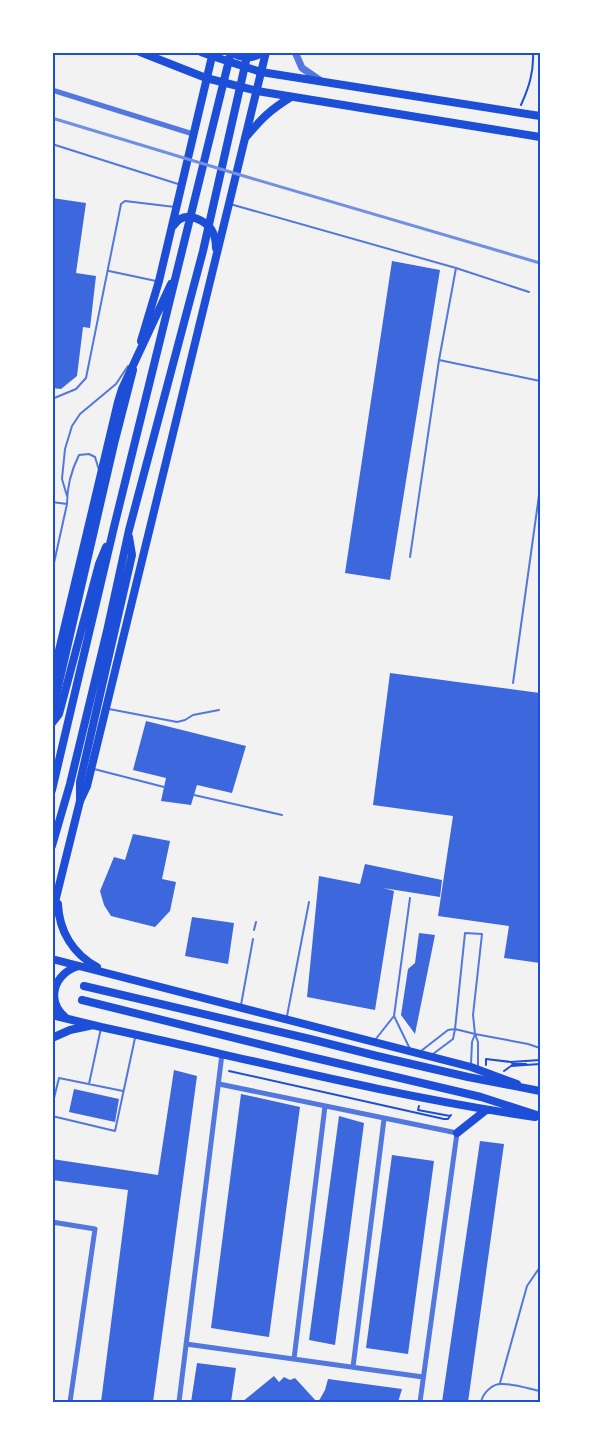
<svg xmlns="http://www.w3.org/2000/svg" width="593" height="1455" viewBox="0 0 593 1455" font-family="Mulish,sans-serif">
	<rect width="100%" height="100%" fill="#f2f2f2"/>
	<path fill="#3d67dc" d="M52,198L86,203L76,273L96,276L90,328L83,327L77,376L61,389L52,388Z
		M392,261L440,270L390,580L345,573Z
		M390,673L540,693V963L504,958L509,926L438,916L453,816L373,805Z
		M146,721L246,746L232,793L197,785L191,805L161,801L166,778L133,770Z
		M133,834L170,841L162,879L176,882L170,911L155,927L111,916L104,905L100,891L114,857L125,860Z
		M365,864L442,880L440,897L383,888L394,891L375,1010L307,997L319,876L360,884Z
		M192,917L234,923L228,964L185,956Z
		M419,933L435,935L415,1034L401,1015L408,969L415,963Z
		M174,1070L197,1076L153,1402H101L128,1190L52,1180V1159L158,1175Z
		M74,1089L119,1099L115,1122L69,1112Z
		M241,1094L300,1107L269,1337L211,1328Z
		M339,1116L364,1123L335,1345L309,1340Z
		M480,1141L504,1144L468,1402H442Z
		M392,1155L434,1161L408,1354L366,1348Z
		M197,1363L236,1368L231,1402H191Z
		M274,1376L279,1382L284,1377L290,1380L295,1378L317,1402L320,1399L325,1390L328,1379L402,1389L398,1402H242Z"/>
	<g fill="none" stroke-linecap="round" stroke-linejoin="round">
		<path stroke="#1d4ed8" stroke-width="2" d="M521,105C529,87 534,72 533,52
			M512,1064H526
			M486,1065V1059L511,1062L540,1060
			M229,1071L444,1119H448L451,1115
			M504,1071L511,1066L540,1064
			M419,1106L418,1110L450,1116"/>
		<path stroke="#5277de" stroke-width="2" d="M52,144L178,184
			M230,204L456,268L529,292
			M109,271L156,281
			M439,360L540,381
			M52,399L76,389L86,378L121,204L125,201L175,207
			M67,496L62,479L65,449L72,426L80,414L116,384L128,366
			M52,502L67,504
			M410,557L439,360L456,268
			M52,572L67,504C67,488 72,469 79,455L89,454L95,457L99,470
			M513,683L540,488
			M109,709L177,722L185,720L193,715L219,710
			M94,769L164,787
			M194,795L282,815
			M254,930L256,922
			M241,1005L253,939
			M287,1016L309,902
			M394,1016L410,1049
			M375,1040L394,1016L410,898
			M421,1051L448,1030L455,1029L475,1034L528,1044L540,1048
			M433,1054L453,1039L455,1029L465,933L482,934L473,1015L475,1034L478,1042V1068
			M471,1064L472,1042L475,1034
			M89,1084L101,1028
			M52,1106L59,1078L123,1091
			M52,1116L115,1131L135,1038
			M500,1383L527,1286L540,1267
			M481,1402C483,1393 492,1384 501,1384C511,1383 530,1389 540,1391"/>
		<path stroke="#5277de" stroke-width="5" d="M52,90L193,134
			M219,1084L457,1133L420,1402
			M52,1222L95,1229L70,1402
			M186,1344L423,1377
			M294,1359L325,1106
			M353,1367L384,1119
			M179,1402L222,1054"/>
		<path stroke="#5277de" stroke-width="7" d="M295,52L302,68L321,81"/>
		<path stroke="#1d4ed8" stroke-width="8" d="M140,52L206,78
			M201,52L212,56
			M231,52C241,58 253,60 262,52
			M173,226C174,225 179,219 180,219C190,213 205,221 211,229C215,235 216,241 216,248
			M141,341L159,281L213,52
			M52,713L114,444L133,370
			M58,904C59,931 73,954 97,967
			M52,914L80,801L87,786L266,52
			M52,959L471,1067L517,1084
			M52,1015L101,1027C245,1058 389,1096 535,1117
			M66,1018C45,1000 54,973 79,966
			M52,1038L70,1030L89,1026
			M457,1133L486,1110"/>
		<path stroke="#1d4ed8" stroke-width="8" d="M212,56L261,72L540,116
			M206,78L257,91L540,137
			M246,137C262,118 270,110 291,97
			M52,680L118,402L122,389L171,284
			M52,723L59,714L99,564L106,547
			M52,790L114,527L231,52
			M80,801V782L132,555L129,537
			M52,846L70,784L107,631L129,530L203,251L248,52
			M84,986L310,1039L377,1056L468,1077L540,1091
			M82,1000L311,1057L481,1097L540,1116"/>
		<path stroke="#7290e2" stroke-width="3" d="M52,118L237,174L540,263"/>
	</g>
	<rect width="593" height="1455" fill="none" stroke="#ffffff" stroke-width="108"/>
	<rect x="54" y="54" width="485" height="1347" fill="none" stroke="#1d4ed8" stroke-width="2"/>
</svg>
